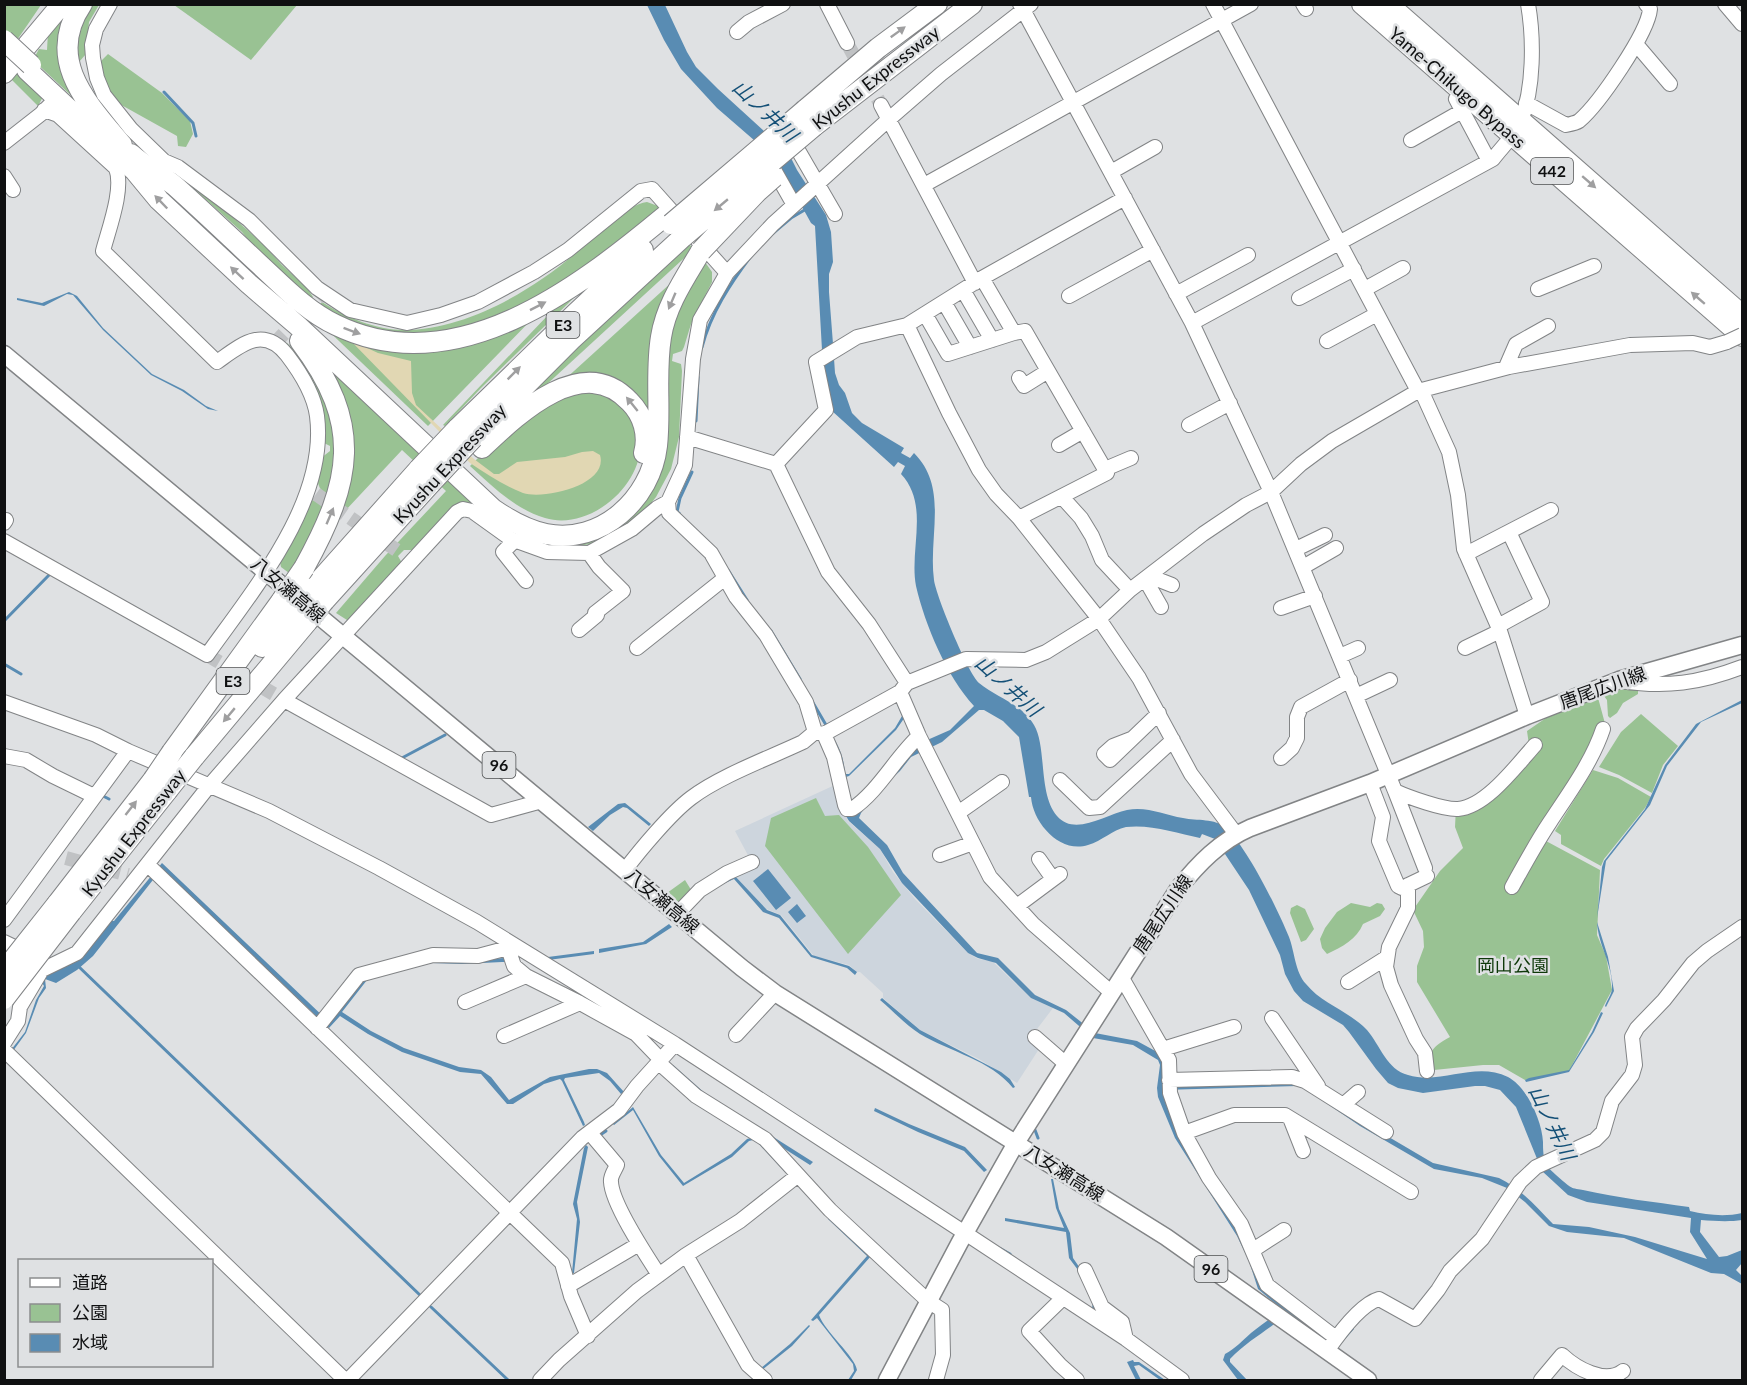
<svg xmlns="http://www.w3.org/2000/svg" width="1747" height="1385" viewBox="0 0 1747 1385" font-family="Lato,'Noto Sans JP',sans-serif">
	<rect width="100%" height="100%" fill="#dfe1e3"/>
	<path fill="#cdd5dd" d="M837,784L848,821L880,849L893,872L915,899L968,953L978,959L992,961L1031,998L1053,1008L1034,1033L1041,1046L1017,1083L979,1059L920,1030L883,998V993L860,972H857L849,965L814,956L781,915L764,908L733,874L750,859L735,831Z"/>
	<path fill="#99c293" d="M4,5H41L15,43L5,33Z
		M88,5H99L89,22L86,54L79,62L72,41Z
		M174,5H297L251,60Z
		M60,18L64,21L76,100L33,60L39,49L47,50L48,32Z
		M108,54L162,93L190,121L193,134L186,147L178,146L177,136L116,102L105,82L98,64Z
		M19,70L45,93L38,106L10,78Z
		M177,174L218,204L264,245L282,265L307,288L313,297L310,301L263,259L242,232L192,187L174,176Z
		M647,202L658,206L660,209L547,296L439,337L370,331L319,306L322,302C345,317 376,330 404,330C465,330 532,291 577,252C594,238 626,204 647,202Z
		M689,244L694,249L532,398L529,396L617,310Z
		M705,262L712,272V282L691,324L684,347L682,351L673,354L672,361L681,364L682,371L679,437L671,469L656,497L640,517L608,538L590,544L568,548L546,546L473,506L415,550H404L398,556L402,563L354,619L347,620L336,613L385,556L446,491L402,450L331,526L345,481L321,355L402,436L553,541L639,506L663,391L673,311Z
		M672,282L652,416L629,388L615,381H563Z
		M582,290L481,388L445,426L443,425L550,313L566,298Z
		M535,316L428,426L317,320L415,349Z
		M287,343C338,391 344,453 320,516C312,536 303,556 289,573L281,567L280,562L311,500L317,501L322,491C314,481 318,469 321,458L330,451V446L324,443L285,344Z
		M584,388C594,391 606,393 615,397C620,400 624,407 627,411C670,459 600,535 545,518C515,509 492,486 470,466L492,444L525,416Z
		M1627,685L1638,689V694L1623,703L1617,713L1610,718L1608,716L1607,700L1604,696L1605,693Z
		M1597,694L1607,731L1598,754L1546,841L1600,870L1597,935L1606,956L1612,990L1569,1071L1525,1080L1499,1065H1483L1434,1070L1430,1067C1428,1049 1436,1045 1450,1037L1417,982V966L1424,947L1423,931L1413,910L1440,871L1463,848L1455,827L1456,807L1489,788L1529,745L1527,731L1562,707Z
		M1641,714L1678,746L1663,765L1652,793L1619,775L1599,767L1621,732Z
		M1593,770L1618,778L1651,797L1645,808L1604,859L1601,866L1561,844V835L1555,831Z
		M816,798L825,816L839,815L868,847L901,895L848,954L765,846L771,818Z
		M685,880L693,893L682,905L667,893Z
		M1351,903L1370,907L1377,903L1382,904L1385,909L1380,916L1363,924C1357,939 1342,947 1327,954L1322,948L1320,939L1325,928L1337,912Z
		M1297,905L1305,909L1314,929L1306,940L1301,942L1290,913L1291,908Z"/>
	<path fill="#e1d7b3" d="M350,340L378,353L411,361L412,393L416,405L474,459L494,474H499L517,462L565,457L582,452L593,451L600,455C609,485 544,500 523,493C504,486 487,474 470,463Z"/>
	<path fill="#598cb3" fill-rule="evenodd" d="M647,5H665L687,52L696,67L718,89L789,154L797,170L826,215L831,232L833,262L829,274V292L833,344L835,373L839,385L845,393L852,413L862,423L904,448L901,453L910,458L914,453C949,488 928,536 934,580C936,596 968,673 979,683C997,698 1021,703 1034,725C1047,747 1038,794 1057,816C1075,837 1106,814 1127,810C1147,806 1164,815 1183,818C1197,821 1215,818 1226,828C1248,849 1277,908 1289,937C1295,953 1295,972 1306,984C1322,1004 1349,1011 1367,1030C1380,1045 1387,1070 1408,1075C1442,1085 1475,1061 1508,1077C1527,1087 1542,1121 1543,1142C1543,1149 1543,1159 1547,1166C1549,1169 1568,1186 1571,1187C1573,1189 1580,1189 1583,1190C1618,1198 1654,1202 1689,1207L1690,1211C1707,1215 1725,1217 1742,1213V1220C1729,1222 1715,1221 1701,1220L1700,1232L1719,1257L1727,1256L1742,1250V1263L1736,1270L1742,1276V1284L1724,1274L1711,1273L1624,1238L1567,1232L1549,1226L1525,1202L1507,1188L1482,1178L1434,1169L1360,1126L1307,1090L1297,1086L1163,1090L1167,1106L1182,1142L1236,1227L1264,1287L1337,1344L1352,1327L1354,1329L1339,1346L1328,1341L1288,1313C1269,1330 1248,1340 1230,1359V1362L1247,1380H1238L1223,1360L1225,1354C1236,1348 1242,1341 1251,1333C1262,1324 1271,1319 1282,1309L1258,1289L1249,1261L1237,1236L1175,1138L1158,1097L1157,1088L1160,1065L1158,1060L1133,1045L1093,1038L1064,1013L1031,998L996,963L978,958L968,953L902,883L880,849L849,821L846,816L902,756L925,741L950,730L974,706C947,677 925,625 916,586C909,549 930,505 901,474L905,466L898,462L894,467L832,411L822,350L815,226L811,223L780,167L769,153L717,108L681,69L664,40ZM979,710H984L1003,721L1019,737L1029,797H1031C1033,823 1060,854 1088,845C1102,841 1112,830 1126,827C1150,824 1177,833 1200,838L1202,834L1215,839L1249,890L1280,955L1285,974L1294,991L1303,1001L1343,1025L1349,1032L1376,1069L1388,1083L1398,1088L1423,1093L1475,1086H1485L1500,1090L1516,1107L1542,1171L1568,1195L1587,1202L1691,1218L1690,1232L1707,1259L1635,1237L1589,1227L1553,1224C1536,1206 1521,1189 1499,1178L1433,1163L1297,1083L1164,1085V1063L1159,1053L1137,1041L1095,1033L1066,1010L1035,995L998,958L977,953L903,873L887,845L859,818L861,813L877,792L900,771L911,757L942,742Z
		M69,292L77,296L103,328L152,374L184,390L206,406L218,411L208,409L182,391L151,375L103,330L73,295L67,294L44,306L17,300V298L42,303Z
		M1742,700V703L1701,722L1667,766L1650,805L1606,861L1597,918L1602,867L1604,861L1645,809L1665,765L1696,724Z
		M897,701L905,717L896,730L849,776L846,777L850,800L830,740L833,737C841,750 844,760 845,774H849L895,728L902,716L896,702Z
		M625,803L651,824L649,826L627,808L623,807L610,815L593,831L588,827L618,804Z
		M162,863L328,1021L361,980L432,960L462,961L504,958V962H502L462,964L432,963L367,980L342,1012L371,1031L404,1048L459,1067L481,1070L491,1077L509,1100L550,1077L589,1069H597L607,1073L624,1092L621,1094L610,1081L599,1073L565,1078L564,1080L584,1122L585,1125L583,1126L562,1081L560,1079L544,1084L513,1104H507L481,1074L460,1072L402,1052L368,1034L340,1016L329,1028L164,871H160L93,956L77,970L56,983L45,979L46,988L39,998L26,1033L13,1051L11,1050L25,1032L36,1000L44,986L40,979L110,921H114Z
		M768,869L791,898L776,910L753,881Z
		M734,875L767,910L780,915L812,955L849,966L857,972L855,975L847,968L811,957L779,918L763,912L734,879L723,884L721,881Z
		M797,904L806,916L797,923L788,912Z
		M1597,922L1608,957L1614,991L1606,1007L1605,1006C1607,1000 1612,994 1612,988C1613,965 1598,945 1597,922Z
		M669,924L672,927L646,944L599,953V949L643,942Z
		M594,951V954L548,960V957Z
		M882,998L920,1030L1001,1072L1010,1079L1015,1087L1013,1088C991,1060 950,1052 920,1034C906,1025 893,1011 880,1000Z
		M1601,1012L1603,1013L1594,1032L1569,1072L1526,1082L1525,1080L1529,1078L1569,1070L1592,1032Z
		M673,1065L707,1095L813,1162L810,1165L698,1094L669,1068Z
		M633,1107L661,1155L684,1183L731,1154L747,1139L754,1137L823,1209L821,1211L758,1143L753,1140L749,1141L732,1157L683,1186L659,1156L633,1110L614,1125L613,1124Z
		M875,1108L909,1124L965,1147L987,1170L984,1172L964,1151L918,1132L874,1111Z
		M586,1145L588,1147L577,1202L580,1222L574,1273H572L577,1219L573,1204L584,1148Z
		M1051,1179H1053L1059,1209L1070,1233L1073,1258L1086,1277L1111,1322L1092,1309L1093,1301L1084,1278L1069,1258L1066,1232L1005,1221V1218L1064,1228L1056,1208Z
		M830,1217L871,1256L819,1315C825,1332 855,1356 857,1370L851,1380H848L854,1371L853,1364L817,1318L813,1321L811,1320L867,1256L828,1219Z
		M809,1325L810,1326L792,1346L762,1370L761,1368L790,1344Z
		M1133,1360L1134,1362H1139L1165,1380H1160L1139,1365L1134,1366L1141,1380H1136L1127,1362Z"/>
	<g fill="none" stroke-linecap="round" stroke-linejoin="round">
		<path stroke="#598cb3" stroke-width="3" d="M164,92L193,123L196,136
			M772,234L791,218L808,208
			M702,347C711,313 730,284 751,256
			M696,421L698,377
			M679,513L677,512L680,498L692,472
			M728,570L747,600
			M4,621L51,573
			M771,631L800,679
			M4,664L21,674
			M812,701L826,725
			M400,759L445,735
			M103,796L109,799
			M77,965L422,1297
			M1035,1130L1038,1138
			M600,1135L606,1131
			M1001,1249L1010,1254
			M431,1307L508,1380"/>
		<path stroke="#c0c2c4" stroke-width="14" stroke-dasharray="14 7" stroke-linecap="butt" d="M847,43L881,105
			M274,344L321,295
			M316,494L402,554
			M207,655L284,700
			M66,858L128,875"/>
		<defs>
			<path id="minor" d="M110,4L96,29L92,45L93,58L97,78L104,95L131,129L164,161L178,167L249,220L317,288L350,310L407,323L441,315L478,302L534,272L568,250L641,191L652,189L727,273
				M827,4L847,43
				M1020,4L1192,323L1271,492L1395,791C1408,797 1444,810 1458,809C1486,807 1517,765 1535,745
				M1213,4L1418,391
				M1303,4L1306,9
				M1725,4L1742,24
				M737,32L749,22L783,4
				M1636,44L1670,84
				M1458,97L1456,99L1489,161
				M1526,103L1566,125C1571,124 1576,123 1579,121C1599,104 1648,33 1650,9L1646,4
				M881,105L975,283
				M791,138L835,214
				M1411,140L1462,111
				M4,143L41,114L51,104
				M773,168L794,205
				M1111,172L1155,147
				M4,176L13,190
				M924,185L1251,4
				M982,278L1014,333L1025,331L1107,473L1019,518
				M1365,289L1403,268
				M1538,289L1594,266
				M963,290L992,340
				M1176,294L1248,255
				M1069,296L1153,250
				M1299,298L1354,269
				M944,302L970,347
				M925,314L948,354L1014,333
				M1192,323L1493,159C1502,147 1516,134 1521,121C1534,88 1534,39 1528,4
				M907,325L949,413L979,470L996,494L1019,518L1099,619L1139,678L1191,774L1236,834
				M1327,341L1377,314
				M1506,367L1516,344L1548,326
				M1019,378L1024,386L1048,371
				M1421,390L1449,452L1458,495L1464,549L1500,631L1527,716
				M1189,425L1230,403
				M687,437L776,464
				M1059,445L1083,431
				M1105,469L1131,458
				M1062,497L1081,518L1092,536L1102,560L1130,590
				M668,502L669,513L711,553L736,597L766,635L806,702L815,732
				M4,523L6,520
				M4,541L207,655C254,589 328,501 317,416C314,394 300,372 287,355C263,325 241,345 217,362L103,251C109,228 124,189 116,168L58,115L44,110
				M514,541L503,552L526,581
				M1296,549L1325,535
				M1466,554L1551,510
				M1303,567L1336,548
				M1149,576L1172,585
				M1145,579L1161,607
				M1281,608L1315,596
				M1498,626L1542,602L1509,532
				M579,630L597,615L595,613L623,591L599,567L589,553
				M637,648L725,578
				M1465,648L1500,631
				M1340,656L1358,648
				M1621,681C1666,688 1700,683 1742,667
				M907,683L869,624L828,572L776,464L826,410L816,362L857,337L907,325L982,278L1125,198
				M900,692L919,736L990,877L1033,924L1112,993
				M1356,696L1390,680
				M284,700L491,815L542,801
				M4,702L96,735L128,751L269,811L379,868L477,922L675,1044L965,1233L1126,1339L1182,1380
				M824,734L834,757L845,805L847,809H852C878,792 896,757 919,736
				M1131,739L1113,746L1104,754L1110,760L1159,713
				M4,756L26,760L53,776L94,796
				M1281,758L1292,748L1297,738V717L1301,707L1350,680
				M1060,780L1089,808L1100,807L1173,740
				M1370,783L1383,817L1379,841L1398,886L1402,888L1427,876
				M1395,791L1425,868
				M958,813L1002,782
				M940,855L973,843
				M1039,859L1053,879
				M148,865L562,1263L571,1296L588,1336
				M625,870C640,850 671,813 691,798C720,776 769,758 803,742L815,732L824,734L900,692L907,683L966,659L1026,660L1046,652L1099,619L1130,590L1203,534L1246,505L1271,492L1301,464L1332,441L1418,391L1509,367L1630,345L1693,343L1710,347L1727,342
				M1408,885V908L1389,947L1386,967L1391,985L1416,1039L1425,1053L1427,1071
				M1512,887C1524,865 1536,843 1550,822C1569,793 1592,762 1603,729
				M1017,906L1060,874
				M677,914L700,890L727,873L752,862
				M4,920L128,751
				M4,942L27,953
				M508,948L514,966L526,976L580,1003L636,1034L661,1060
				M1122,978L1169,1060L1170,1093L1184,1133L1209,1178L1241,1224L1267,1285L1336,1338
				M1348,982L1386,958
				M465,1002L526,976
				M1272,1018L1318,1086
				M317,1028L359,975L433,955L478,956L508,948L510,943
				M736,1035L775,993
				M504,1036L580,1003
				M1035,1037L1066,1064
				M4,1043L18,1021L20,1007L42,970L77,953L209,786L284,700L457,512L463,509L472,511L511,539L547,552L589,553L632,529L657,508L668,502L685,465L693,359L700,320L727,273L773,224L888,120L941,74L1031,4
				M1163,1049L1234,1027
				M4,1050L345,1380
				M658,1062L696,1096L765,1139L830,1210L928,1301L942,1310L943,1355L936,1380
				M1169,1080L1292,1077L1305,1081L1386,1132
				M1343,1105L1358,1092
				M1290,1118L1303,1151
				M590,1133L617,1165C615,1170 610,1176 611,1182C612,1204 646,1255 659,1275
				M1184,1133L1234,1115H1285L1411,1192
				M1253,1250L1284,1230
				M686,1255L748,1365L765,1380
				M1085,1270L1102,1307L1122,1322L1126,1339
				M568,1286L639,1244
				M1063,1298L1029,1331L1060,1365L1077,1380
				M1327,1351C1338,1335 1361,1304 1379,1299L1415,1319L1438,1290L1450,1271L1482,1239L1520,1182L1536,1167L1595,1140L1603,1132L1612,1101L1632,1075L1635,1065L1632,1037L1637,1028L1664,1000L1693,963L1707,951L1742,927
				M348,1380L582,1138L619,1110L637,1086L675,1044
				M540,1380L559,1360L637,1291L686,1255L740,1221L797,1176
				M1541,1380L1562,1355C1576,1368 1605,1385 1623,1371"/>
			<path id="major" d="M4,354L742,968L775,993L1166,1237L1368,1380
				M887,1380L960,1242L1016,1143L1178,889C1198,864 1220,841 1250,828L1370,783L1527,716L1619,680L1742,645"/>
			<path id="highway" d="M82,4C44,60 88,104 122,145
				M1362,4L1742,336
				M1388,4L1742,315
				M27,70L135,171L159,200L249,284L298,326L493,509C509,520 526,530 546,534C601,545 651,499 657,446C661,409 655,373 661,337C666,305 685,278 701,251
				M4,73L62,4
				M805,110L878,48L937,4
				M814,126L972,4
				M131,154C144,166 161,174 175,186C203,211 230,237 258,263C282,285 306,311 336,325C455,383 577,289 665,216
				M300,341C364,425 352,481 304,568
				M457,429L574,315L643,250
				M473,438L571,340L684,236
				M482,448C518,414 583,351 630,402C643,415 649,435 644,453
				M313,588L419,469
				M324,601L431,483
				M262,647L293,611
				M172,752L282,600
				M194,757L307,622
				M57,904L153,780
				M71,912L167,791"/>
		</defs>
		<use href="#minor" stroke="#828486" stroke-width="16"/>
		<use href="#major" stroke="#828486" stroke-width="19"/>
		<use href="#highway" stroke="#828486" stroke-width="22"/>
		<use href="#minor" stroke="#fff" stroke-width="14"/>
		<use href="#major" stroke="#fff" stroke-width="16"/>
		<use href="#highway" stroke="#fff" stroke-width="20"/>
		<defs>
			<path id="minor-bridge" d="M1727,342L1742,335"/>
			<path id="highway-bridge" d="M4,40L31,65
				M671,224L805,110
				M684,236L814,126
				M701,251L757,192L774,177
				M419,469L457,429
				M431,483L473,438
				M282,600L304,568
				M293,611L313,588
				M307,622L324,601
				M153,780L172,752
				M167,791L194,757
				M4,971L57,904
				M4,999L71,912"/>
		</defs>
		<use href="#minor-bridge" stroke="#828486" stroke-width="16" stroke-linecap="butt"/>
		<use href="#highway-bridge" stroke="#828486" stroke-width="22" stroke-linecap="butt"/>
		<use href="#minor-bridge" stroke="#fff" stroke-width="14"/>
		<use href="#highway-bridge" stroke="#fff" stroke-width="20"/>
	</g>
	<defs><path id="oneway-solid" d="M-6-.8H1V-3.2L6.5 0L1 3.2V.8H-6Z" transform="scale(1.5)"/></defs>
	<g fill="#9f9fa0">
		<use href="#oneway-solid" transform="translate(898 32) rotate(-36)"/>
		<use href="#oneway-solid" transform="translate(1589 182) rotate(41)"/>
		<use href="#oneway-solid" transform="translate(161 202) rotate(-134)"/>
		<use href="#oneway-solid" transform="translate(721 205) rotate(140)"/>
		<use href="#oneway-solid" transform="translate(237 273) rotate(-137)"/>
		<use href="#oneway-solid" transform="translate(1698 298) rotate(-139)"/>
		<use href="#oneway-solid" transform="translate(672 301) rotate(113)"/>
		<use href="#oneway-solid" transform="translate(538 306) rotate(-27)"/>
		<use href="#oneway-solid" transform="translate(352 331) rotate(20)"/>
		<use href="#oneway-solid" transform="translate(514 373) rotate(-45)"/>
		<use href="#oneway-solid" transform="translate(632 404) rotate(-129)"/>
		<use href="#oneway-solid" transform="translate(330 516) rotate(-67)"/>
		<use href="#oneway-solid" transform="translate(229 715) rotate(130)"/>
		<use href="#oneway-solid" transform="translate(131 808) rotate(-52)"/>
	</g>
	<g text-anchor="middle" stroke-width="5" stroke-linejoin="round" paint-order="stroke">
		<g fill="#dfe1e3" stroke="#4d4f50" stroke-width="1.5">
			<rect x="1531" y="158" width="42" height="26" rx="4.5"/>
			<rect x="546.5" y="312" width="33" height="26" rx="4.5"/>
			<rect x="216.5" y="668" width="33" height="26" rx="4.5"/>
			<rect x="482.5" y="752" width="33" height="26" rx="4.5"/>
			<rect x="1194.5" y="1256" width="33" height="26" rx="4.5"/>
		</g>
		<g font-size="16" font-weight="bold" fill="#0f1011">
			<text x="1552" y="177">442</text>
			<text x="563" y="331">E3</text>
			<text x="233" y="687">E3</text>
			<text x="499" y="771">96</text>
			<text x="1211" y="1275">96</text>
		</g>
		<g font-size="18" fill="#0f1011" stroke="#dfe1e3">
			<text transform="translate(876 78) rotate(-38)" y="6">Kyushu Expressway</text>
			<text transform="translate(1457 88) rotate(41)" y="6">Yame-Chikugo Bypass</text>
			<text transform="translate(450 464) rotate(-47)" y="6">Kyushu Expressway</text>
			<text transform="translate(288 590) rotate(40)" y="6">八女瀬高線</text>
			<text transform="translate(1603 688) rotate(-20)" y="6">唐尾広川線</text>
			<text transform="translate(134 833) rotate(-52)" y="6">Kyushu Expressway</text>
			<text transform="translate(662 901) rotate(40)" y="6">八女瀬高線</text>
			<text transform="translate(1163 914) rotate(-56)" y="6">唐尾広川線</text>
			<text transform="translate(1064 1173) rotate(32)" y="6">八女瀬高線</text>
		</g>
		<g font-size="18" fill="#0e3909" stroke="#dfe1e3">
			<text x="1513" y="972">岡山公園</text>
		</g>
		<g font-size="20" font-style="italic" fill="#145077" stroke="#dfe1e3">
			<text transform="translate(765 111) rotate(43)" y="7">山ノ井川</text>
			<text transform="translate(1008 686) rotate(42)" y="7">山ノ井川</text>
			<text transform="translate(1552 1123) rotate(64)" y="7">山ノ井川</text>
		</g>
	</g>
	<rect width="1747" height="1385" fill="none" stroke="#0f1011" stroke-width="12"/>
	<rect x="18" y="1259" width="195" height="108" fill="#dfe1e3" stroke="#8c8d8f" stroke-width="1.5"/>
	<rect x="30" y="1278" width="30" height="9" fill="#ffffff" stroke="#8c8d8f" stroke-width="1.5"/>
	<text x="72" y="1289" font-size="18" fill="#0f1011">道路</text>
	<rect x="30" y="1304" width="30" height="18" fill="#99c293" stroke="#8c8d8f" stroke-width="1.5"/>
	<text x="72" y="1319" font-size="18" fill="#0f1011">公園</text>
	<rect x="30" y="1334" width="30" height="18" fill="#598cb3" stroke="#8c8d8f" stroke-width="1.5"/>
	<text x="72" y="1349" font-size="18" fill="#0f1011">水域</text>
</svg>
